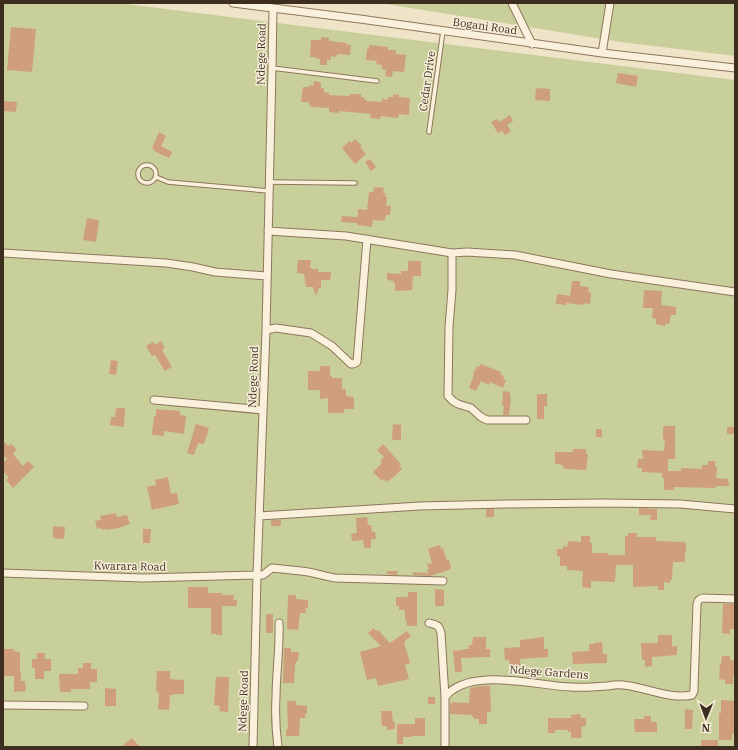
<svg xmlns="http://www.w3.org/2000/svg" width="738" height="750" viewBox="0 0 738 750" font-family="'IBM Plex Serif',serif">
	<rect width="100%" height="100%" fill="#f0e4c8"/>
	<path fill="#c9cf9b" d="M3,3H119L735,80V747H3Z
		M379,3H735V56L621,42Z"/>
	<path fill="#cf9f7d" d="M11,27L36,29L32,72L7,70Z
		M321,37L329,38V41L347,43L346,45H351L350,55L337,54V57L331,56V60H327V65H320V59L314,58L315,57H310L311,40H321Z
		M369,45L388,47V50H396V54L406,55L404,72L393,71L392,77L385,76L386,70L382,69V65L376,64L377,61L366,60L367,49H369Z
		M618,73L638,76L636,87L616,83Z
		M314,81L321,82V88H324V92L329,93V95L349,96V94L351,95V94H361V97H364V99L366,100V101L382,102V99L388,100V97H393V94L399,95V97L410,98L409,115L399,114V117L398,116V118L381,116L380,119L370,118L371,114L339,111V113L329,112V108L310,107L311,105H309V102H301L303,87H309V85L313,86Z
		M536,88L550,89V101L535,100Z
		M3,101L17,102L16,112L3,111Z
		M510,115L513,121L507,125L511,131L505,135L502,131L498,133L491,122L497,119L499,122Z
		M159,132L166,136L161,146L172,152L169,158L154,151L155,150L152,148Z
		M355,139L362,146L360,147L366,154L355,164L342,148L350,141L351,143Z
		M370,159L376,167L371,171L365,162Z
		M374,187L384,188L383,193L386,194L385,197H387L386,206H391L390,215H386L385,220H383V221L373,220L372,227L357,225V223L341,222L342,216L358,217V209L367,210L369,192H373Z
		M87,218L99,220L96,242L83,240Z
		M298,260H311L310,268H312V269H318V272H331L330,280H321V288H319L316,296L313,287H306L304,274L297,273Z
		M408,261H421V276H413L412,290L395,291V283H394V281L387,280V273L401,274V271H408Z
		M572,281H580V286L589,287L588,292L591,293L590,304L583,303V305L566,303V305L556,304L557,294L570,296Z
		M644,290L662,291L661,305L676,307V315H671L669,324H665V326L656,324V319L652,318L653,308H643Z
		M161,341L165,348L162,350L172,367L165,371L155,355L152,356L146,346L153,342L155,345Z
		M111,360L118,361L116,375L109,374Z
		M481,364L501,372L500,374L504,376L503,379L506,380L503,388L490,382L489,385L481,381L476,391L469,388L474,375L473,374L477,366L479,367Z
		M320,366H330V376H332V378H342V389H346V396L354,397V409H344V413H328V398L320,399V390H308V371H320Z
		M503,391L510,392V398H511L509,415H503L504,406H502Z
		M537,394H547V406H544V419H537Z
		M116,408H125L124,427L110,425L111,417H115Z
		M156,409L180,411V415L186,416L184,434L164,431V436L152,435L154,416H156Z
		M196,424L209,428L204,444L198,443L194,455L187,453Z
		M393,424L401,425V440H392Z
		M663,426H675V459H668V471H681V468L702,469V465H708V461H715V466H716L717,469L716,478L728,479L729,486H716L715,488L674,487V490H664V478H662V473L642,472V468H637L638,459H643L642,450L664,451L665,439H663Z
		M727,427H735V434H727Z
		M596,429H602V437H596Z
		M3,441L9,446L11,444L17,449L13,454L23,466L28,461L34,467L13,488L6,480L9,478L3,471V462L7,459L3,455Z
		M383,444L401,464L399,466L402,469L389,481L388,480L386,482L384,479L382,481L373,472L382,463L380,461L384,457L377,450Z
		M573,449H586V454H588L586,470L568,469L563,468L564,466H561V464H555V452H573Z
		M168,477L171,494L177,493L179,504L157,509V508L152,510L147,487L156,485L155,480Z
		M639,508L657,509V520H650L651,515H639Z
		M486,509H494V517H486Z
		M116,513L117,517L127,515L130,524L119,528L107,530L106,529L102,530L101,528L97,529L95,521L101,520L100,516Z
		M367,517L368,525H371L372,532H375L376,539H371V548H364L363,540L352,541L351,534L357,533L356,518Z
		M271,520H281V526H271Z
		M53,526L65,527L64,539L53,538Z
		M143,529H151L150,543H143Z
		M628,533H637V537H656V541L685,542V544H686V552H685V562H673L672,580H670V583L664,582V590H658V586L633,587V565H616L615,582L591,581V588L582,587L583,571L567,570V566H560V557L557,556V549H563V546L567,547L568,541L581,542V536H590V543H592V553H608V555H625V536H628Z
		M440,545L441,549L443,548L447,561L449,560L451,568L449,570L430,576L413,575V572L428,573L427,570L429,569L427,564L432,563L428,549Z
		M387,571H398L397,575L387,574Z
		M188,587H208V593H222V595H234L233,600H237V606H222V635H216V634H211V608H188Z
		M435,589L444,590V606H435Z
		M408,592H417V626H407L406,620H405V610H399V606H396V597H408Z
		M288,595H296V599L308,600V608H305L306,613H300L298,630L287,629Z
		M723,604H735V629H730V634L722,633Z
		M266,614H273V633H266Z
		M374,628L376,631L378,630L390,643L407,631L411,636L404,642L410,663L405,665L409,679L378,686L376,678L367,680L360,652L381,646L368,633Z
		M658,635H672V647L677,646V655L652,657V666L645,667V660H642L641,643H658Z
		M473,637H486V649H490V657L461,658L462,672H455L453,651L463,650V649H469V645H472Z
		M544,637V649H548V657L520,659L521,671H514V666H510L509,660H505L504,648L520,647V640Z
		M602,642L603,654H607V663L573,664L572,652L589,651V644H594V643Z
		M284,648H291V652H299L298,661H296L295,666L294,683H283Z
		M4,649H14V651L20,652V672H21V681H25L26,691L14,692V676H4L3,658H4Z
		M37,653H45V659H51V671H44V679H35V668H32V659H37Z
		M722,656H730V660L735,661V669H734V675H733V684H725V680L719,679L720,664H721Z
		M83,663H91V669H97V682H90V689H71V692H60L59,674H78V668H83Z
		M157,671H170V679L184,680V694H174V695H170L169,710L158,709L159,693H157V691H156Z
		M216,677H229L228,712L219,711L220,706L214,705Z
		M481,686H490L491,712H487V724H479V719H474V717H472V715L450,714V703L452,704V702L469,703L470,688Z
		M105,688L116,689V706H105Z
		M428,697H435V704H428Z
		M721,700L735,701V734H732V740H719V713H721Z
		M287,701H296V705L307,706V714H305V718H300V719L299,736H286V729H288Z
		M685,709L693,710L692,729H685Z
		M381,711H392L393,722H395V729L387,730V726H382Z
		M580,714L581,718H586V726L581,727L582,738H571V731L568,732V730H555V733H548V718H571V715Z
		M644,716H651V722H657V732H635L634,719H644Z
		M415,718H425V736H412V737H403V744H397V724H415Z
		M132,738L140,747H121Z
		M701,740H718V747H701Z"/>
	<g fill="none" stroke-linecap="round" stroke-linejoin="round">
		<defs>
			<path id="lane" d="M272,68L377,81
				M429,132L443,31
				M138 174a9 9 0 1 1 18 0a9 9 0 1 1-18 0Z
				M156,177L168,182L179,183L269,191
				M270,182L355,183"/>
			<path id="street" d="M233,3L360,19L602,53L735,68
				M512,3L532,44
				M602,53L610,3
				M268,231L346,236L452,253
				M3,253L166,263L193,267L215,272L267,276
				M266,330L276,328L311,333L332,346L351,364H353L357,362L367,239
				M154,400L263,410
				M526,420H487L481,417L471,408L458,404L453,401L448,396L449,327L452,290V253L467,252L515,255L611,274L735,292
				M259,516L420,506L505,504L603,503L680,504L735,509
				M3,573L143,578L257,575H263L272,568C281,569 291,570 301,571C312,572 324,576 335,578L443,581
				M429,623C437,625 439,625 441,633L445,697
				M3,705L84,706
				M253,747L257,575L266,330L272,68L273,8
				M278,747C276,731 275,714 276,698C276,673 280,648 279,623
				M445,747V697C469,666 537,686 571,687C583,688 595,687 608,686C613,685 618,684 623,685C646,687 669,700 692,695L694,691V688L697,604C698,600 699,599 703,598L735,599"/>
		</defs>
		<use href="#lane" stroke="#8d765c" stroke-width="5.5"/>
		<use href="#street" stroke="#8d765c" stroke-width="9"/>
		<use href="#lane" stroke="#faf1dc" stroke-width="3.5"/>
		<use href="#street" stroke="#faf1dc" stroke-width="7"/>
	</g>
	<g text-anchor="middle" stroke-width="3" stroke-linejoin="round" paint-order="stroke">
		<g font-size="11" fill="#3d2e20" stroke="#f7eed8">
			<text transform="translate(485 26) rotate(8)" y="4">Bogani Road</text>
			<text transform="translate(261 54) rotate(-89)" y="4">Ndege Road</text>
			<text transform="translate(427 81) rotate(-82)" y="4">Cedar Drive</text>
			<text transform="translate(253 377) rotate(-88)" y="4">Ndege Road</text>
			<text transform="translate(130 566) rotate(1)" y="4">Kwarara Road</text>
			<text transform="translate(549 672) rotate(4)" y="4">Ndege Gardens</text>
			<text transform="translate(243 701) rotate(-88)" y="4">Ndege Road</text>
		</g>
	</g>
	<rect width="738" height="750" fill="none" stroke="#3d2e20" stroke-width="8"/>
	<g transform="translate(706 718) rotate(181)" stroke="#f7eed8" stroke-width="3" paint-order="stroke">
	<path d="M0-3L7 15L0 10L-7 15Z" fill="#3d2e20"/>
	<text y="-6" font-size="11" font-weight="bold" text-anchor="middle" fill="#3d2e20">N</text>
	</g>
</svg>
